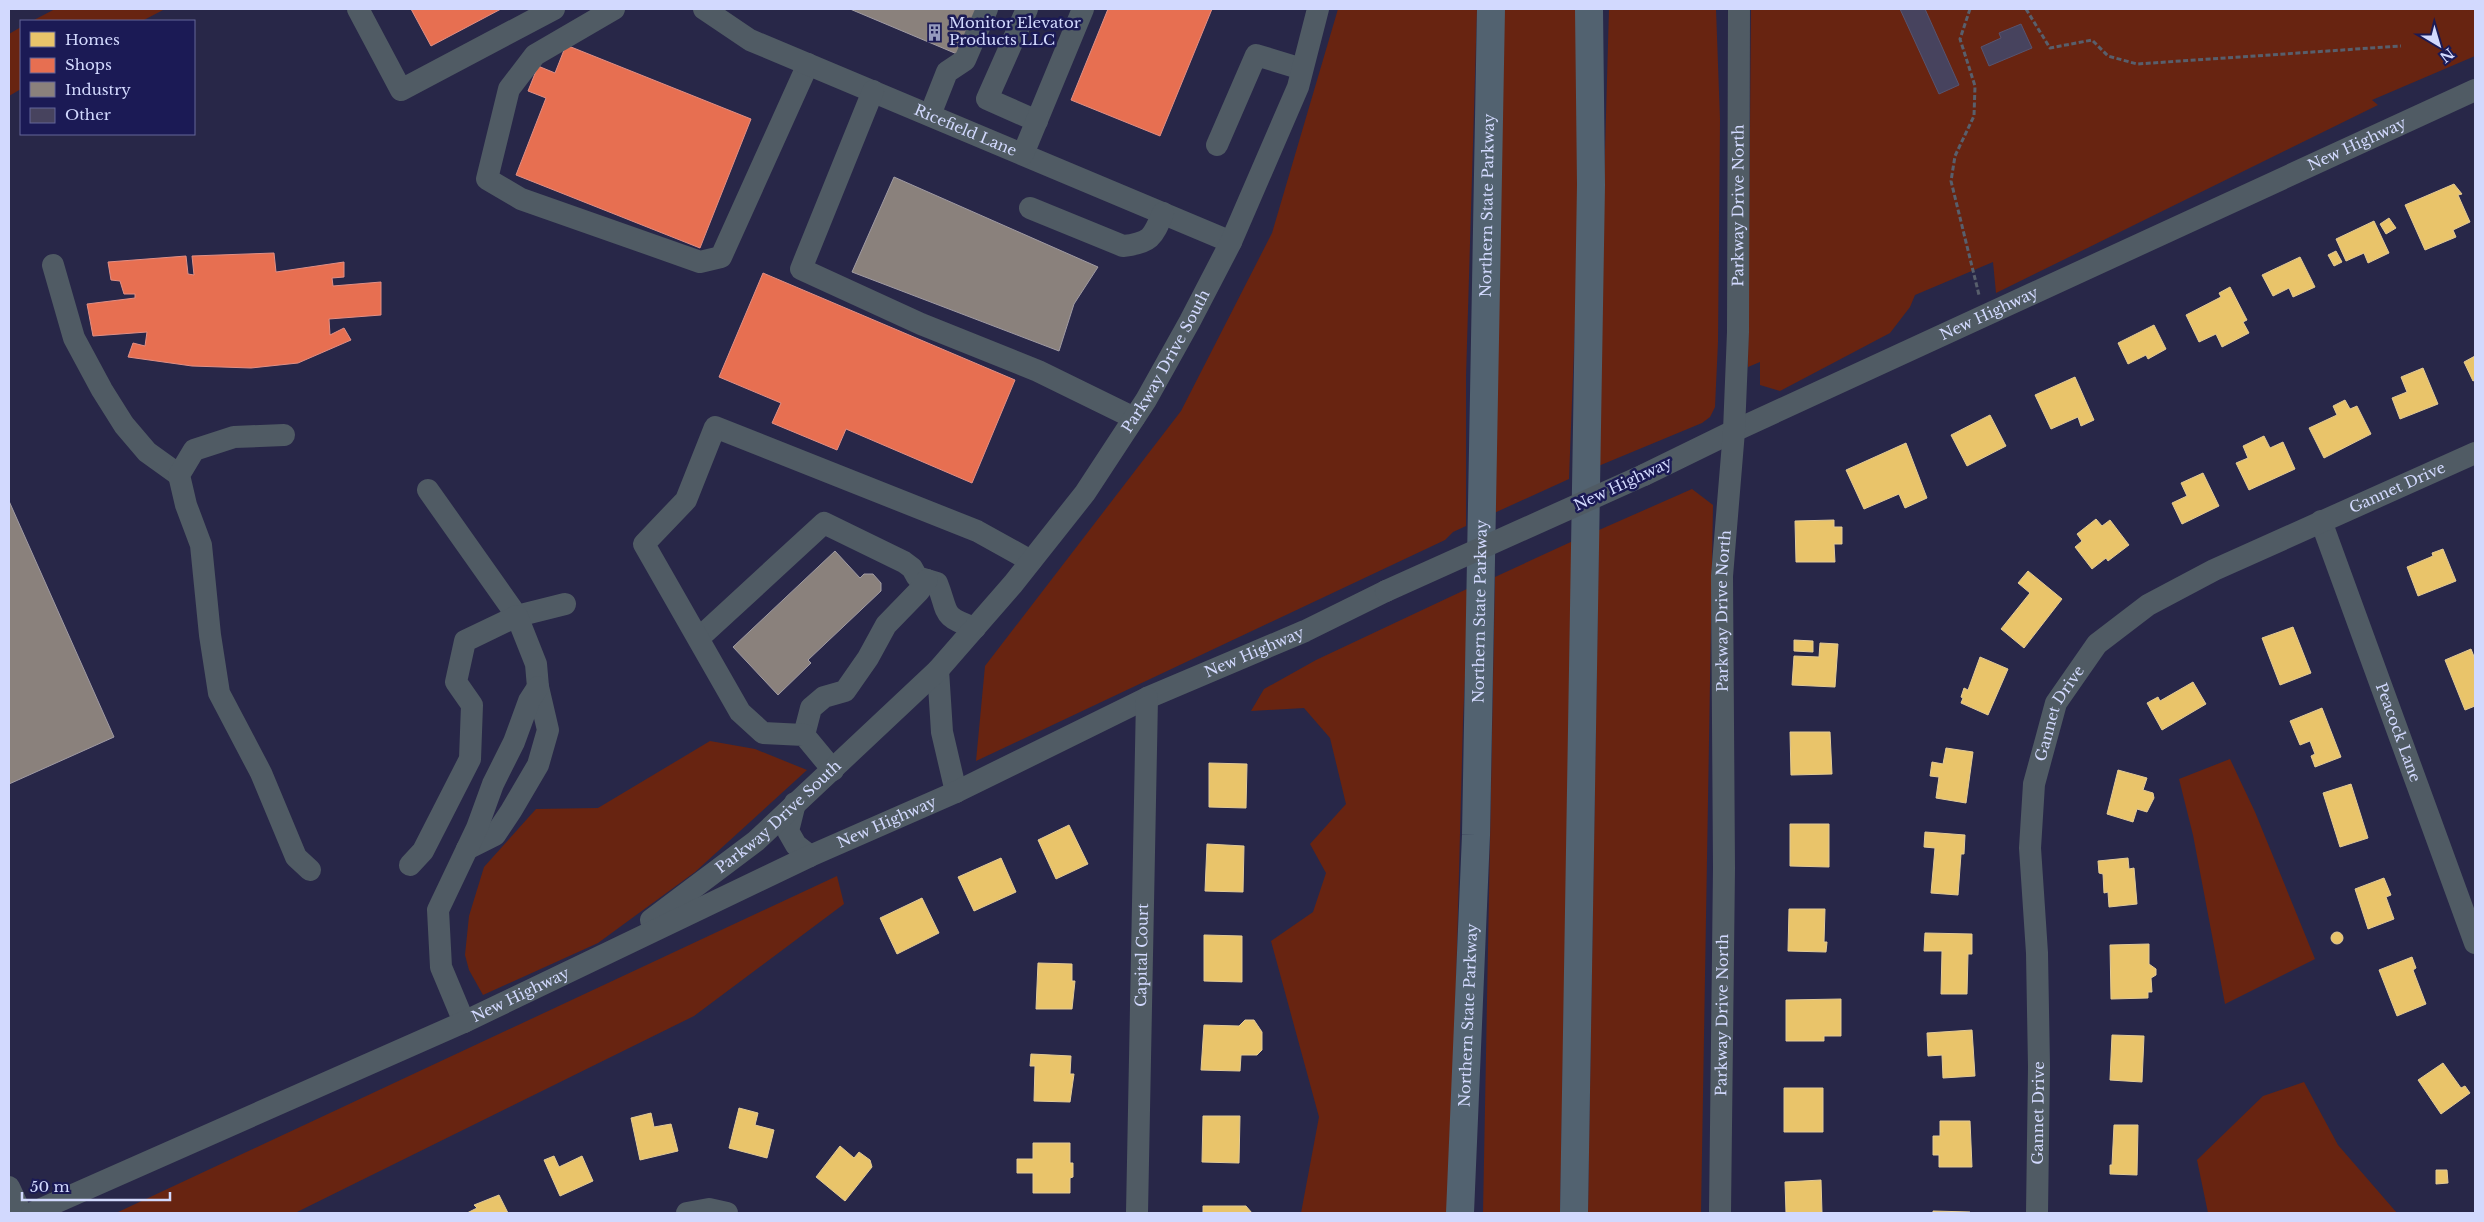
<svg xmlns="http://www.w3.org/2000/svg" width="2484" height="1222" viewBox="0 0 2484 1222" font-family="'Libre Baskerville',serif">
	<rect width="100%" height="100%" fill="#282748"/>
	<path fill="#682411" d="M55,9H165L142,21H32Z
		M1338,9H1477L1466,377V526L1453,532L1445,540L976,761L985,666L1181,411L1272,233Z
		M1502,9H1580V192L1569,479L1492,514Z
		M1609,9H1716L1720,120L1718,342L1715,407L1710,417L1702,423L1596,467Z
		M1751,9H2475V56L2372,100L2378,105L1996,293L1993,262L1915,295L1910,307L1890,333L1780,391L1760,385V362L1748,367Z
		M21,27V89L9,96V34Z
		M1692,489L1713,505L1701,1213H1588L1599,530Z
		M1573,541L1560,1213H1483L1495,577Z
		M1469,588L1463,720L1450,1213H1301L1319,1117L1271,941L1313,912L1326,873L1310,844L1346,804L1330,738L1304,708L1251,711L1264,689L1316,660Z
		M710,741L755,749L807,770L695,872L598,943L483,995L469,970L465,955L469,916L484,867L536,809L598,808Z
		M2230,759L2255,812L2315,959L2225,1004L2193,835L2179,779Z
		M837,876L844,904L694,1016L295,1213H116Z
		M2304,1082L2338,1145L2397,1213H2208L2197,1160L2263,1096Z"/>
	<path fill="#e9c46a" stroke="#e2ca96" d="M2454,184L2462,194L2458,195L2470,222L2453,230L2456,237L2425,250L2405,205Z
		M2389,218L2396,228L2386,234L2380,224Z
		M2374,221L2389,253L2368,263L2364,253L2346,261L2336,239Z
		M2336,251L2342,262L2334,266L2328,255Z
		M2300,257L2315,287L2293,297L2289,288L2273,296L2262,275Z
		M2230,287L2247,320L2243,322L2249,333L2222,347L2216,334L2199,342L2186,315L2221,297L2219,293Z
		M2154,325L2166,349L2148,359L2146,355L2128,364L2118,343Z
		M2475,356V380L2473,381L2464,362Z
		M2423,368L2438,404L2400,419L2392,398L2407,392L2401,377Z
		M2075,377L2094,420L2081,426L2078,417L2051,429L2035,395Z
		M2345,400L2350,409L2357,406L2371,434L2324,458L2309,428L2337,415L2333,406Z
		M1990,415L2006,446L1967,466L1951,435Z
		M2264,436L2270,448L2283,442L2295,469L2249,490L2236,463L2248,458L2243,446Z
		M1906,443L1927,498L1905,508L1899,494L1864,509L1846,470Z
		M2203,473L2219,506L2182,524L2172,503L2187,496L2181,483Z
		M2096,519L2102,526L2110,520L2129,545L2108,561L2106,558L2092,569L2075,547L2082,541L2077,534Z
		M1834,520V527H1842V544H1834L1835,562H1796L1795,521Z
		M2443,549L2456,581L2418,596L2407,567L2433,556L2432,553Z
		M2028,571L2062,599L2024,648L2001,629L2030,593L2018,583Z
		M2293,627L2311,673L2280,685L2262,638Z
		M1794,640L1813,641V652L1794,651Z
		M1820,643L1838,644L1835,687L1792,685L1794,656L1819,657Z
		M2471,649L2475,659V706L2465,710L2445,660Z
		M1980,657L2008,669L1988,715L1961,703L1963,698L1961,697L1964,688L1968,690Z
		M2193,682L2206,704L2162,730L2147,703L2158,697L2160,701Z
		M2322,708L2341,757L2315,767L2311,756L2315,754L2310,741L2300,745L2290,721Z
		M1790,732H1830L1832,774L1791,775Z
		M1946,748L1973,752L1966,803L1936,798L1939,777L1930,776L1932,762L1943,764Z
		M1209,763L1247,764L1246,808L1209,807Z
		M2118,770L2147,778L2143,790L2153,793L2154,798L2147,812L2137,809L2133,822L2107,814Z
		M2351,784L2368,838L2340,847L2323,793Z
		M1790,824H1829V867L1790,866Z
		M1069,825L1088,864L1056,879L1038,840Z
		M1925,832L1965,835L1964,854H1961L1958,895L1931,893L1935,848L1924,847Z
		M1207,844L1244,846L1243,892L1205,891Z
		M1001,858L1016,892L974,911L958,877Z
		M2128,858L2129,869L2134,868L2137,904L2109,907L2108,892L2104,893L2103,874L2099,873L2098,861Z
		M2384,878L2391,895L2386,897L2394,919L2368,929L2355,889Z
		M922,898L939,933L897,954L880,918Z
		M1789,909H1825L1824,942H1827L1826,952L1788,951Z
		M2331 938a6 6 0 1 1 12 0a6 6 0 1 1-12 0Z
		M1925,933L1972,934V954H1968L1967,994H1941L1942,951H1924Z
		M1204,935L1242,936V982L1204,981Z
		M2149,944V964L2156,969V975L2151,978L2152,992H2148V998L2111,999L2110,945Z
		M2412,957L2416,968L2413,970L2426,1004L2397,1016L2379,970Z
		M1038,963L1072,964V981H1075L1072,1009H1036Z
		M1841,999V1036H1824V1041H1786V1000Z
		M1245,1020H1254L1262,1032V1050L1257,1055H1241L1240,1071L1201,1070L1204,1025L1239,1026Z
		M1972,1030L1975,1076L1943,1078L1942,1055L1928,1056L1927,1033Z
		M2112,1035L2144,1036L2142,1082L2110,1080Z
		M1031,1054L1071,1056L1070,1074H1074L1070,1102L1034,1101L1035,1066H1030Z
		M2443,1063L2461,1088L2465,1086L2470,1093L2441,1114L2418,1080Z
		M1784,1088H1823V1132H1784Z
		M739,1108L758,1113L755,1125L774,1130L767,1158L729,1148Z
		M651,1113L654,1127L671,1124L678,1151L640,1160L631,1118Z
		M1203,1116H1240L1239,1163L1202,1162Z
		M1940,1121H1970L1972,1167H1939V1155H1933V1136H1940Z
		M2114,1125H2138L2137,1175L2110,1174V1165H2112Z
		M1033,1143H1070V1163H1073V1177L1070,1178V1193H1033V1173H1017V1159H1033Z
		M840,1146L854,1158L859,1152L870,1160L872,1167L845,1201L816,1177Z
		M554,1156L559,1167L582,1156L593,1181L560,1196L544,1160Z
		M2436,1170H2447L2448,1183L2436,1184Z
		M1821,1180L1822,1213H1786L1785,1182Z
		M499,1195L508,1213H467L477,1208L474,1205Z
		M1203,1206H1246L1252,1213H1203Z
		M1933,1211L1970,1212V1213H1933Z"/>
	<path fill="#e76f51" stroke="#e18f85" d="M411,9H501L431,46Z
		M1108,9H1212L1160,136L1071,100Z
		M566,45L751,119L700,248L516,175L546,98L528,91L538,66L555,73Z
		M274,253L276,272L344,262V277L332,278L333,286L381,282V315L329,319L330,335L344,328L351,340L298,363L251,368L192,366L128,357L133,343L145,346L147,332L93,336L87,304L135,298V294H124L120,281L111,280L108,262L186,256L188,274L194,275L192,256Z
		M763,273L1015,380L972,483L846,429L837,450L772,423L781,403L719,377Z"/>
	<path fill="#8a817c" stroke="#a09ba3" d="M850,9H976L957,54Z
		M894,177L1098,267L1074,304L1059,351L852,272Z
		M9,501L114,737L9,784Z
		M835,551L860,578L864,574H873L881,583V591L808,660L811,663L778,695L733,647Z"/>
	<path fill="#47435e" stroke="#58546f" d="M1900,9H1925L1959,85L1939,94Z
		M2021,24L2032,48L1989,66L1981,47L2001,38L1999,33Z"/>
	<g fill="none" stroke-linecap="round" stroke-linejoin="round">
		<path stroke="#585f6c" stroke-width="3" stroke-dasharray="5 2.5" stroke-linecap="butt" d="M1970,9L1960,39L1975,86L1974,116L1955,156L1951,181L1979,295
			M2026,9L2050,48L2092,40L2108,56L2137,64L2401,46"/>
		<g stroke="#505b64" stroke-width="22">
			<path d="M358,9L401,90L554,9"/>
			<path d="M614,9L535,55L509,89L487,179L521,199L700,262L721,257L808,64"/>
			<path id="s1" d="M704,9L750,40L1231,242"/>
			<path d="M1027,9L987,99L1037,121"/>
			<path d="M873,91L801,269L921,324L1038,371L1134,418"/>
			<path d="M930,115L947,72L965,60L987,9"/>
			<path d="M1217,145L1256,55L1302,69"/>
			<path d="M1023,154L1083,9"/>
			<path d="M1030,208L1123,246C1151,243 1153,237 1163,213"/>
			<path d="M53,265L74,338L102,390L124,425L147,452L179,475"/>
			<path d="M284,435L234,437L194,450L179,475L186,505L201,545L210,635L219,693L261,773L296,857L310,870"/>
			<path id="s2" d="M1644,475L1734,431L2475,90"/>
			<path d="M428,490L517,616L565,604"/>
			<path id="s3" d="M2321,521L2475,943"/>
			<path d="M699,638L824,523L904,562L912,568L917,577L937,583C949,613 940,616 975,628"/>
			<path d="M938,670L942,732L956,792"/>
			<path d="M804,735L811,708L824,697L845,691L868,658L886,625L919,591L927,580"/>
			<path d="M833,770L804,735L763,733L740,712L644,544L686,500L715,427L977,531L1031,561"/>
			<path d="M795,803L788,831L796,845L810,856"/>
			<path d="M410,865L423,851L470,759L472,705L456,682L465,641L517,616L536,664L538,687L548,730L538,765L511,811L495,835L467,849"/>
			<path id="s4" d="M651,920L756,841L938,670L1013,584L1085,493L1146,400L1190,321L1231,242L1298,87L1318,9"/>
			<path d="M464,1022L441,967L438,910L477,828L493,784L514,742L529,701L538,687"/>
			<path d="M9,1187L21,1213"/>
			<path id="s5" d="M32,1213L464,1022L810,856L956,792L1147,698L1305,631L1386,591"/>
			<path d="M687,1213L709,1209L727,1213"/>
			<path id="s6" d="M1137,1213L1147,698"/>
			<path id="s7" d="M1720,1213L1724,868L1722,576L1734,431L1738,332L1739,9"/>
			<path id="s8" d="M2037,1213L2039,1067L2037,953L2030,848L2034,784L2056,703L2097,644L2148,605L2214,570L2475,453"/>
		</g>
		<g stroke="#526270" stroke-width="28">
			<path id="s9" d="M1460,1213L1476,835L1491,9"/>
			<path d="M1574,1213L1591,185L1589,9"/>
		</g>
		<path stroke="#505b64" stroke-width="22" d="M1386,591L1644,475"/>
	</g>
	<defs>
		<symbol id="building-bare" viewBox="-9 -9 18 18"><path d="M-4-6H4V6H1V3H-1V6H-4ZM-2.5-4.3h1.7v1.8h-1.7ZM.8-4.3h1.7v1.8H.8ZM-2.5-1h1.7V.8h-1.7ZM.8-1h1.7V.8H.8Z" fill="#969bbe" stroke="#1b1a55" stroke-width="2.5" paint-order="stroke"/></symbol>
	</defs>
	<g fill-rule="evenodd">
		<use href="#building-bare" x="922" y="20" width="25" height="25"/>
	</g>
	<g text-anchor="middle" stroke-width="5" stroke-linejoin="round" paint-order="stroke">
		<g font-size="15" fill="#d2d9fe" stroke="#1b1a55" text-anchor="start">
			<text x="949" y="28">Monitor Elevator<tspan x="949" dy="17">Products LLC</tspan></text>
		</g>
		<g font-size="15" fill="#d2d9fe" stroke="#1b1a55">
			<text dy="5" stroke="none"><textPath href="#s1" startOffset="289">Ricefield Lane</textPath></text>
			<text dy="5" stroke="none"><textPath href="#s2" startOffset="786">New Highway</textPath></text>
			<text dy="5" stroke="none"><textPath href="#s9" startOffset="1008">Northern State Parkway</textPath></text>
			<text dy="5" stroke="none"><textPath href="#s7" startOffset="1008">Parkway Drive North</textPath></text>
			<text dy="5" stroke="none"><textPath href="#s2" startOffset="381">New Highway</textPath></text>
			<text dy="5" stroke="none"><textPath href="#s4" startOffset="766">Parkway Drive South</textPath></text>
			<text transform="translate(1623 484) rotate(-25)" y="5">New Highway</text>
			<text dy="5" stroke="none"><textPath href="#s8" startOffset="925">Gannet Drive</textPath></text>
			<text dy="5" stroke="none"><textPath href="#s9" startOffset="602">Northern State Parkway</textPath></text>
			<text dy="5" stroke="none"><textPath href="#s7" startOffset="602">Parkway Drive North</textPath></text>
			<text dy="5" stroke="none"><textPath href="#s5" startOffset="1345">New Highway</textPath></text>
			<text dy="5" stroke="none"><textPath href="#s8" startOffset="505">Gannet Drive</textPath></text>
			<text dy="5" stroke="none"><textPath href="#s3" startOffset="225">Peacock Lane</textPath></text>
			<text dy="5" stroke="none"><textPath href="#s4" startOffset="164">Parkway Drive South</textPath></text>
			<text dy="5" stroke="none"><textPath href="#s5" startOffset="940">New Highway</textPath></text>
			<text dy="5" stroke="none"><textPath href="#s6" startOffset="258">Capital Court</textPath></text>
			<text dy="5" stroke="none"><textPath href="#s5" startOffset="535">New Highway</textPath></text>
			<text dy="5" stroke="none"><textPath href="#s9" startOffset="198">Northern State Parkway</textPath></text>
			<text dy="5" stroke="none"><textPath href="#s7" startOffset="198">Parkway Drive North</textPath></text>
			<text dy="5" stroke="none"><textPath href="#s8" startOffset="100">Gannet Drive</textPath></text>
		</g>
	</g>
	<rect width="2484" height="1222" fill="none" stroke="#d2d9fe" stroke-width="20"/>
	<rect x="20" y="20" width="175" height="115" fill="#1b1a55" stroke="#646699"/>
	<rect x="30" y="32" width="25" height="15" fill="#e9c46a" stroke="#646699"/>
	<text x="65" y="45" font-size="15" fill="#d2d9fe">Homes</text>
	<rect x="30" y="58" width="25" height="15" fill="#e76f51" stroke="#646699"/>
	<text x="65" y="70" font-size="15" fill="#d2d9fe">Shops</text>
	<rect x="30" y="82" width="25" height="15" fill="#8a817c" stroke="#646699"/>
	<text x="65" y="95" font-size="15" fill="#d2d9fe">Industry</text>
	<rect x="30" y="108" width="25" height="15" fill="#47435e" stroke="#646699"/>
	<text x="65" y="120" font-size="15" fill="#d2d9fe">Other</text>
	<g transform="translate(2439 45) rotate(142)" stroke="#1b1a55" stroke-width="4" paint-order="stroke">
	<path d="M0-4L9 19L0 12L-9 19Z" fill="#d2d9fe"/>
	<text y="-8" font-size="14" font-weight="bold" text-anchor="middle" fill="#d2d9fe">N</text>
	</g>
	<path d="M22 1192v8h148v-8" fill="none" stroke="#d2d9fe" stroke-width="2.5"/>
	<text x="30" y="1192" font-size="15" fill="#d2d9fe" stroke="#1b1a55" stroke-width="4" paint-order="stroke">50 m</text>
</svg>
